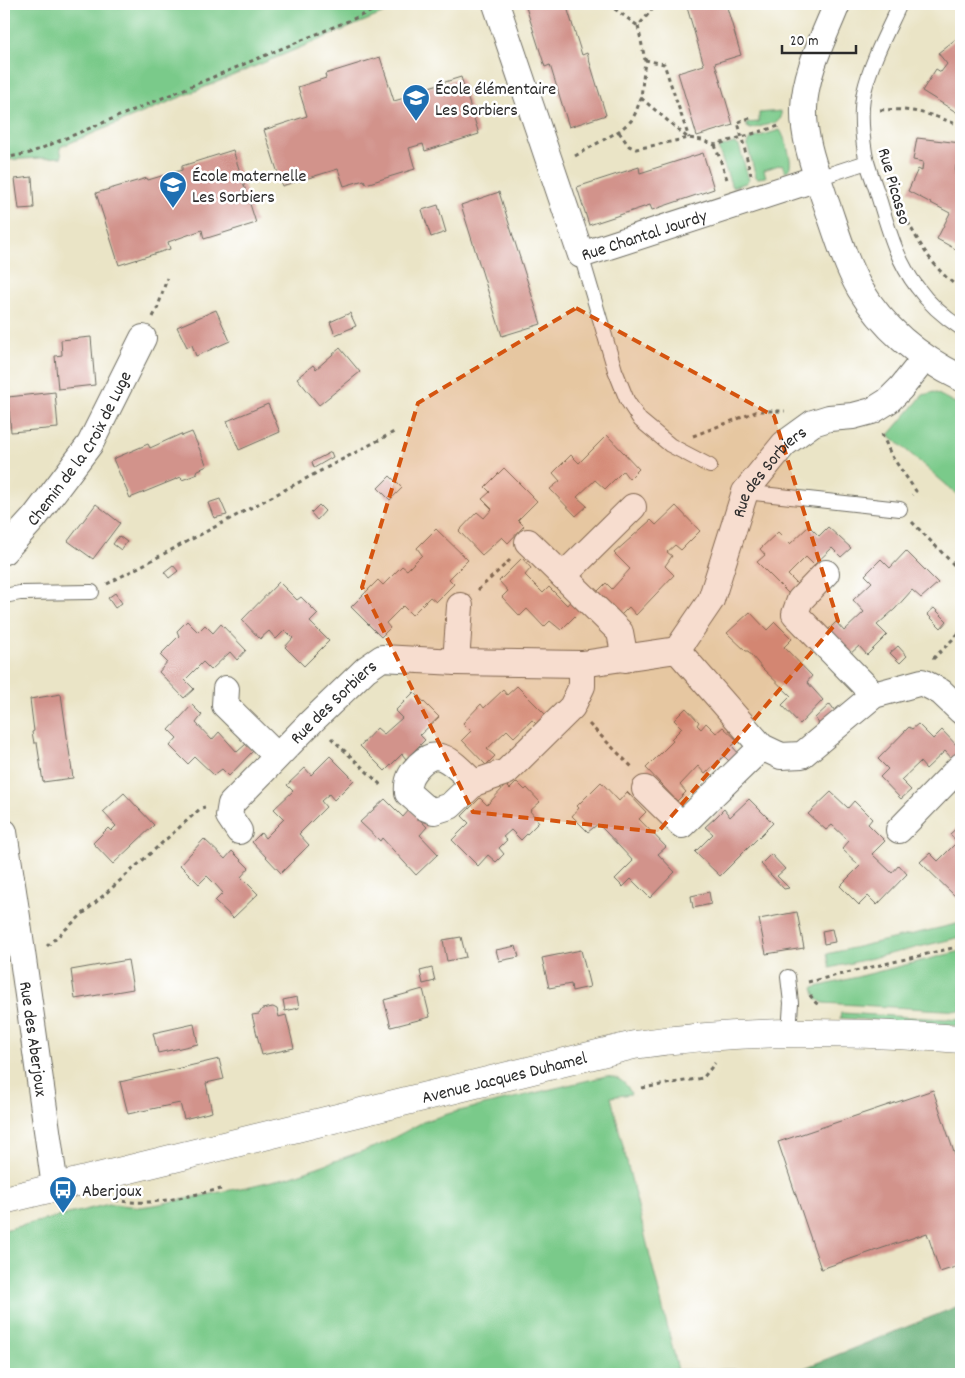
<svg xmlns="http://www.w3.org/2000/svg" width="965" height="1378" viewBox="0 0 965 1378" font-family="Dekko,sans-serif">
	<rect width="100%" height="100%" fill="#fff"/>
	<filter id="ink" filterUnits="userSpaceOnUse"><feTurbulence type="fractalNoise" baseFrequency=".02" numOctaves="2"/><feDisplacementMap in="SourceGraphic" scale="10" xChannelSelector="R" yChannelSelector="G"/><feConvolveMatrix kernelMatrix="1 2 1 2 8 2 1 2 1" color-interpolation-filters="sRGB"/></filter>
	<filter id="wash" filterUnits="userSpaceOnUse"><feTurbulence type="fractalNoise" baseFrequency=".0096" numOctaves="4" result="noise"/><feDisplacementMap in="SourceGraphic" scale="20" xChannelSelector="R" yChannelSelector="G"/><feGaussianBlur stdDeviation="1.12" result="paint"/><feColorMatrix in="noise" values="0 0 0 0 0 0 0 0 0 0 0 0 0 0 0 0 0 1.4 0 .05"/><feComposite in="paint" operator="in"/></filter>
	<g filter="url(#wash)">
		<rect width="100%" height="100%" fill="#eae4c6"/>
		<path fill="#7aca8a" stroke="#527a5a" d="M4,4H406L60,147L62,157L4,160Z
			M781,111V118L777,122L751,129L747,127V123L759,122V113Z
			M780,130C784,135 792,159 790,166C789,170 788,170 785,172L782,164L764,170L766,177L758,178L756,177L747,144L750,139Z
			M734,143L739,146L749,180L746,183L732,187L718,148Z
			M934,392L961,406V492L958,495L889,435L923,395Z
			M961,923V937L830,968L827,954Z
			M961,951V1011L823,1003L816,998L813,988Z
			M841,1013L961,1020V1026L840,1018Z
			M606,1076C618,1077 627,1082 631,1094L611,1097L678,1370L646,1374H4V1230L109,1204L140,1207L155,1205L246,1187L289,1177L380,1145L425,1121L451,1113Z"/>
		<path fill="#63ae76" stroke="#476c50" d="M961,1305V1374H646L678,1370L802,1369Z"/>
		<g id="blocks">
			<path fill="#d2938b" d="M525,4H566L582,55L587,53L606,115L569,127L550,65L545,67Z
				M686,4H726L741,55L715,63L733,125L697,136L678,73L704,65Z
				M961,35V115L922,91L936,69L941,72L947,64L938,53Z
				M380,57L394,101L408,97L407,94L461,77L479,134L425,151L423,144L409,148L415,169L366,184L364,180L344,186L338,169L282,186L264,130L307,116L298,87L326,78L325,74Z
				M917,138L961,143V165H956L955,174L961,178L960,197L961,198V246L959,251L937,239L950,213L908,191L918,169L922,171V170L923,162L913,160Z
				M233,150L256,223L204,239L202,230L168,242L170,249L119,265L96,193L147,178L148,180L182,170V166Z
				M703,153L714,189L652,210L650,205L589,225L577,187L639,167L640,173Z
				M32,177L34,208L19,209L15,179Z
				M499,192L541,324L502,336L461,205Z
				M438,205L446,232L431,237L422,210Z
				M216,310L230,341L196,356L192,345L187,347L177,327Z
				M350,313L356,326L335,335L330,322Z
				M91,337L95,385L58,389L55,356L62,355L61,340Z
				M340,348L360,372L319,405L297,378L313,365L316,369Z
				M55,392L58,428L11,432L8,397Z
				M268,404L280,432L239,450L227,421Z
				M192,432L207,466L196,471L198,474L182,480L181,477L130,498L113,459L148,444L150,448L181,434L182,436Z
				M607,435L639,469L629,479L623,471L605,489L595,480L577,497L587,506L576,516L550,489L560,481L553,473L571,455L579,463Z
				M331,452L333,457L314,468L312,462Z
				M504,468L537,501L518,520L524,526L508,543L502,537L482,555L459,531L477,512L484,518L492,509L482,499L490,492L485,487Z
				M390,476L402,488L390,500L378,488Z
				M220,499L227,515L214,518L208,503Z
				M96,504L120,523L93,559L68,541Z
				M319,505L325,511L317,520L311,513Z
				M676,506L700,531L681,550L675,545L667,552L672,556L665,566L674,575L636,615L629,607L620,616L597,592L606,583L612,589L630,569L614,553L651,520L656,525Z
				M809,526L819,536L828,527L851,548L841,557L832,548L814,565L806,557L788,575L798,585L789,594L757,562L765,555L760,549L778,532L790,544Z
				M436,529L468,560L449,579L454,584L436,602L430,597L412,615L403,606L386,623L390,628L381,637L351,607L378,580L383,585L402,566L407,570L422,555L417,548Z
				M119,536L127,542L121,550L113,544Z
				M906,551L938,583L921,598L912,590L895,609L877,625L887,635L867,655L859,646L850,654L827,631L836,622L844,631L864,612L853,600L872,582L865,575L881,559L890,568Z
				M522,558L531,568L525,575L543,593L549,587L567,605L573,598L583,608L561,630L550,621L544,627L527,609L520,616L502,597L508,591L499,581Z
				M173,565L178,571L169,578L164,572Z
				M279,582L297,600L301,597L318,614L310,622L329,641L304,666L285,647L293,638L285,630L276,639L269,631L260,639L242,620Z
				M115,593L122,603L115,608L108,598Z
				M934,608L947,621L941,628L927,614Z
				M750,612L767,630L775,622L792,639L784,647L812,676L807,682L823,700L800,724L782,705L791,696L762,668L748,651H746L727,633Z
				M187,621L198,632L205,625L213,633L221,624L246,650L237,660L230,652L211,670L203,662L185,680L194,689L184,698L159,672L167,662L160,655L179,636L177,631Z
				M898,646L907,656L900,663L890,653Z
				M517,686L549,718L539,727L532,720L514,737L507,730L487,749L495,756L486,765L462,740L471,731L463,723L481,704L484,708L503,690L507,695Z
				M414,692L439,717L420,735L425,740L406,759L402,754L385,771L360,746L377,728L384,734L402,718L395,711Z
				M61,694L73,778L43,782L37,743H34L32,732L34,731L30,699Z
				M830,704L835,711L820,725L815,718Z
				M192,705L202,715L196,723L212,740L219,732L237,752L246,744L253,751L229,776L222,769L214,775L195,757L188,764L170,746L177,738L169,730Z
				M686,708L699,722L697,725L701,729L706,723L716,733L723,727L738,741L732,746L740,755L732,764L724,756L705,774L698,766L680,785L686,792L677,801L646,768L673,741L671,739L682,728L674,720Z
				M918,724L933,739L942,730L961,750V756L955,762L945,751L926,769L920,762L901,780L911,790L901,799L880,777L888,769L878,759L909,727L912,729Z
				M330,756L354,780L334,800L329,794L321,801L326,807L299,834L309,845L281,873L252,842L261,833L265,838L284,819L274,809L293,791L287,785L305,768L311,775Z
				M517,782L525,790L527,788L540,802L530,811L539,822L521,840L511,830L503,837L507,840L499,848L504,854L496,862L488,855L478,866L452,840L469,823L462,816L480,798L487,805L506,785L510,789Z
				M601,782L619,801L627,792L629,794L646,812L639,819L666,847L658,854L675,872L650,898L631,879L623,887L615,879L633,861L606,832L598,824L588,832L572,816L579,808L577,806Z
				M831,792L848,808L854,801L872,819L868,824L885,841L872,854L892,873L899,865L907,874L877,905L868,896L859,905L840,886L860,866L842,849L849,841L832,825L826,830L808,814Z
				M124,793L154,825L113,864L93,843L108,828L111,831L116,826L103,812Z
				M385,799L403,817L410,809L427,827L420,835L438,854L416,875L382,838L380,841L360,822Z
				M749,799L773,823L720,876L695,852L713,834L705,827L715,818L724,809L730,817Z
				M961,824V894L957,898L920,862L930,853L938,861L957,842L950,834Z
				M204,839L225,859L232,851L249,868L241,877L258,894L233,918L215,901L223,893L215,884L207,876L199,884L180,865Z
				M771,854L785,869L777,876L789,888L784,889L761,864Z
				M709,892L711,904L693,908L691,896Z
				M797,912L804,948L766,954L759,919Z
				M832,929L835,942L824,944L822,931Z
				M461,937L466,957L447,961L443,940Z
				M516,946L519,957L499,961L496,950Z
				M581,950L590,987L572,991L571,984L549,988L542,958Z
				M128,960L133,989L75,999L71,970Z
				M432,968L435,981L423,984L420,971Z
				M423,989L430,1017L391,1027L384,1000Z
				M297,997L299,1008L285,1011L283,1000Z
				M273,1007L277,1009L279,1017L286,1015L294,1048L262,1055L252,1015L259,1014L262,1009Z
				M194,1024L198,1044L158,1053L153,1033Z
				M219,1059L224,1079L206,1083L212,1112L184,1119L180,1103L128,1114L120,1082Z
				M933,1090L961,1173V1265L940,1272L927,1233L821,1269L778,1142Z"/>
		</g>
	</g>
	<g filter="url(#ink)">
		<use href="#blocks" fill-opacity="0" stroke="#6e6c61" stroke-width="1"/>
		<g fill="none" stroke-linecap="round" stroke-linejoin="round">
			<defs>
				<path id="service" d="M900,4C887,32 871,62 864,92C860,111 862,134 865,153C867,165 872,177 876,189C887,223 895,259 917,287C929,304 944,317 961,328
					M818,178L867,162
					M581,255L615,370L627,400L640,420L670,445L710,466
					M745,492L900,509
					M4,596L20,593L92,592
					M788,977L791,1003L789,1033"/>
				<g id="minor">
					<path id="s1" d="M496,4L581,255L818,178"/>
					<path d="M837,4C824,37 805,72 804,108C803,139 815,169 824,197C835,227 844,261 860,289C884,329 920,358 961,378"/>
					<path d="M528,542L563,576"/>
					<path id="s2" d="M4,551L34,518L90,444L143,338"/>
					<path d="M826,573L800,600L795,614L874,695"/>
					<path id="s3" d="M677,650L711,600L745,492L784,444L813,423L829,418L853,416L872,411L888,401L901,388L925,358"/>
					<path d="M625,659L620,632L563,576L633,507"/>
					<path d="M456,662L460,606"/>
					<path d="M226,689L225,705L277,756"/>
					<path d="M474,783C457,768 440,743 419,765C410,774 407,781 408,793L424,807L434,811L450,806L474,783L506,772L572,707L582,686V664"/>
					<path d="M645,789L682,825L762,747"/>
					<path d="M899,830L961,766"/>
					<path id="s4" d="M239,831L229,816L231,804L312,721L366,669L382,658L456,662L582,664L677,650L762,747L781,756L802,755L874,695L922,682L941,692L961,711"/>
					<path id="s5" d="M4,832L17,917L55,1187"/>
				</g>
				<g id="secondary">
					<path id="s6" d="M4,1200L634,1045C742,1029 853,1031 961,1039"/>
				</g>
			</defs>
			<use href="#service" stroke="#6e6c61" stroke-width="16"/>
			<use href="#minor" stroke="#6e6c61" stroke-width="28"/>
			<use href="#secondary" stroke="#6e6c61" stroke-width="29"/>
			<path stroke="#6e6c61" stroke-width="3" stroke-dasharray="4 4" stroke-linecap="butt" d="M608,4L638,26
				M645,60L664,64L689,138
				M641,98L688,138
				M880,110C913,108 931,114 961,126
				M750,118L738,122L751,175
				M619,132L629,146L636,149L689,138L702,140L715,145L779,126
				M715,145L728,182
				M575,156L619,131L631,121L635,114L641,98L645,60L638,26L657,4
				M4,158L30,153L389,4
				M908,222C921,247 937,273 961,289
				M153,317L158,307L167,278
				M882,434L891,455L916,491L912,495
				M693,436L758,411H785
				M912,522L961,572
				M107,584L394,432
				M478,590L510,560
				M933,659L961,631
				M589,724L632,767
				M331,738L383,787
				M47,946L201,808L205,807
				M808,982L961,946
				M810,995L816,1003L821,1006
				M642,1088L703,1078L715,1063
				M115,1200C150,1207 187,1196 221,1189"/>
			<use href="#service" stroke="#fff" stroke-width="14"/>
			<use href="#minor" stroke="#fff" stroke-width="26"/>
			<use href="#secondary" stroke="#fff" stroke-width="28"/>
		</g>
	</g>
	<path fill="#d5540f" fill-opacity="0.2" stroke="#d5540f" stroke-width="4" stroke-dasharray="10 6" stroke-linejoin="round" d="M576,308L774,416L838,621L658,832L473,812L362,587L418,403Z"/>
	<defs>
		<symbol id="school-pin" viewBox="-11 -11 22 30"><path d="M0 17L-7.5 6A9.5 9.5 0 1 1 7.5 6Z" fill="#1f6fb2" stroke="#fff"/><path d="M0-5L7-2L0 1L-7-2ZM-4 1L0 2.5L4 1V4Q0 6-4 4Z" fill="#fff"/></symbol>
		<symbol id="bus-pin" viewBox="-11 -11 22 30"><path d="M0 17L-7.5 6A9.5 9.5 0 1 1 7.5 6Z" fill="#1f6fb2" stroke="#fff"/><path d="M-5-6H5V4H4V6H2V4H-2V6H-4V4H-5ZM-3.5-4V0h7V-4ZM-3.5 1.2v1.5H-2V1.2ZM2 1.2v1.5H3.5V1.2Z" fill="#fff"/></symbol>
	</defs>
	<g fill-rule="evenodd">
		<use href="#school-pin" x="400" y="82" width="32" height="43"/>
		<use href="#school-pin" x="157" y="169" width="32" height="43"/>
		<use href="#bus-pin" x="47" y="1174" width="32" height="43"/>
	</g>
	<g text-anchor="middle" stroke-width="5" stroke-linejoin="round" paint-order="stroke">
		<g font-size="18" fill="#2b2b2b" stroke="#fff" text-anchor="start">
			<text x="435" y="94">École élémentaire<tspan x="435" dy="21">Les Sorbiers</tspan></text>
			<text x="192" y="181">École maternelle<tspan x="192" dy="21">Les Sorbiers</tspan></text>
			<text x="82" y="1196">Aberjoux</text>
		</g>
		<g font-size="18" fill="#2b2b2b" stroke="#fff">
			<text transform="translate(895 186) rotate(74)" y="6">Rue Picasso</text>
			<text dy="6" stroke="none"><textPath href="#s1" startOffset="331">Rue Chantal Jourdy</textPath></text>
			<text dy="6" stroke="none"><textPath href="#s2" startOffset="128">Chemin de la Croix de Luge</textPath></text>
			<text dy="6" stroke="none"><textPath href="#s3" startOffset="204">Rue des Sorbiers</textPath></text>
			<text dy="6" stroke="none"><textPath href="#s4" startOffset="175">Rue des Sorbiers</textPath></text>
			<text dy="6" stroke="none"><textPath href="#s5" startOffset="209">Rue des Aberjoux</textPath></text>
			<text dy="6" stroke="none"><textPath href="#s6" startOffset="515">Avenue Jacques Duhamel</textPath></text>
		</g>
	</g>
	<rect width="965" height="1378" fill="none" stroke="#fff" stroke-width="20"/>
	<path d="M782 45v8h74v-8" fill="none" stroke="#2b2b2b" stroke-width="2.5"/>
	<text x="790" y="45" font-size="15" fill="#2b2b2b" stroke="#ffffff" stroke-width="4" paint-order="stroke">20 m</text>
</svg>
